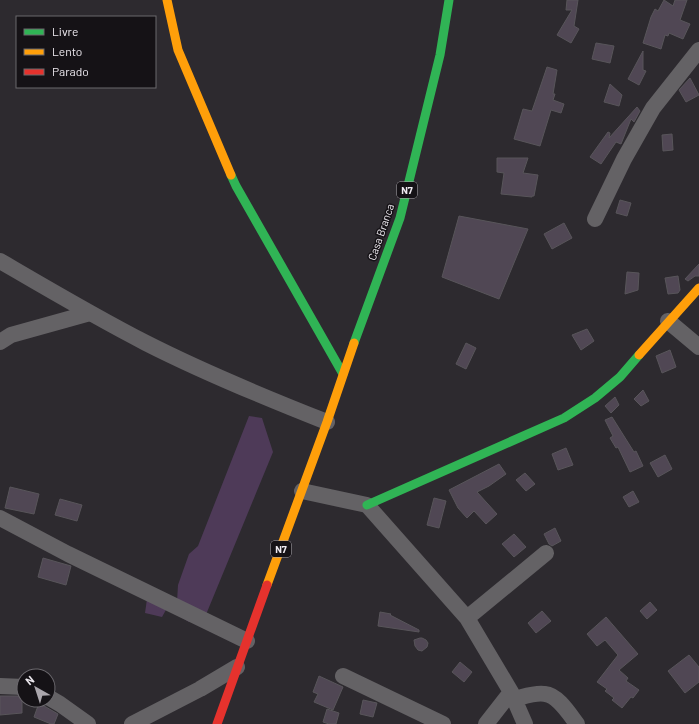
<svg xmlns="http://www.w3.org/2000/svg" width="699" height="724" viewBox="0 0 699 724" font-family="Barlow,sans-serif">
	<rect width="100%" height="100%" fill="#2d2a2f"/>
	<path fill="#4e3a58" d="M249,416L262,418L273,452L205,617L195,612L189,622L167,608L162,617L145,613L148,592L177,602L178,585L189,554L198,546Z"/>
	<path fill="#504754" stroke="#58555a" d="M567,0H578L574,26L579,29L571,43L557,35L572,10H566Z
		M664,0L673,6L675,0H687L680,20L690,24L683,39L669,33L668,36L665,35L661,49L643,43L651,17L655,9L658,11Z
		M596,43L614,46L610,63L592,59Z
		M643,51V70L646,71L639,85L628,79Z
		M547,67L557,70L553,94H555L553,100L564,104L561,113L551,110L540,146L514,139L523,109L532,111Z
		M690,78L699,95L686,102L679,90Z
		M610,84L622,95L619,106L604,102Z
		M637,107L640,111L634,122L631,119L621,144L616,142L601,164L590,157L608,132L610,133L609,138Z
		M672,134L673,150L663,151L662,135Z
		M497,158H528L523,173L538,175L534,196H532V197L501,194L504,173L497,172Z
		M620,200L631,203L627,216L616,213Z
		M459,216L528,229L499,299L442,277Z
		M564,223L572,238L552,249L544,234Z
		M699,264V276H695L688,281L685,279Z
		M627,272L639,273L638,290L625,294Z
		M678,276L680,290L678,293L668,294L665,278Z
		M587,329L594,341L581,350L572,335Z
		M466,343L476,348L466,369L456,364Z
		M670,350L676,367L662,373L656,356Z
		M643,390L649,401L641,406L634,399Z
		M615,397L619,405L611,413L605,406Z
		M612,417L634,452L636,451L643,466L630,472L618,447L616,448L610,438L613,436L605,420Z
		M566,448L573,465L558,470L552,454Z
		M665,455L672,469L658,477L650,463Z
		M499,464L506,474L489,486L477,492L497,514L486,524L474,511L467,518L458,508L449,490Z
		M525,473L535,484L526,491L516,480Z
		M10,487L39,494L34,514L5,508Z
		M633,491L639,502L629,507L623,497Z
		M434,498L446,501L439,528L427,525Z
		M60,499L82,505L77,521L55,515Z
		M555,528L561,541L552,546L549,544L544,534Z
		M514,534L526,547L514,557L502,544Z
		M43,558L71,566L66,585L38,577Z
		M650,602L657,610L647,619L640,611Z
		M542,611L551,621L536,633L528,623Z
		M380,612L391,614L390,615L419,630V632L378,626Z
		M606,617L638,654L619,670L628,678L626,681L639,690L633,698L631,697L622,708L612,700L614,698L605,691L607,689L597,682L618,655L605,640L597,646L587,634Z
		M420,638H422L426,640L428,643L427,647L422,651L418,650L415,646L414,640Z
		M689,655L699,667V682L685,693L668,671Z
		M460,662L472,672L464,682L452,672Z
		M319,676L343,687L333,710L314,702L318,694L313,692Z
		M0,696H22V713L0,715Z
		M363,700L377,703L373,717L360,714Z
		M39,703L58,714L54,724H51L34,717Z
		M327,709L339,713L336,724H329L323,722Z"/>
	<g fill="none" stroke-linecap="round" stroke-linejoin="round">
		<path stroke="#646265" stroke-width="16" d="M595,219L624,159L653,108L699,50
			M0,261C48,289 97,318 146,343C205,373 266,398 327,422
			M668,321L699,347
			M0,342L11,335L90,313
			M302,491L367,505L467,618L511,692L525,724
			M0,518L68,554L247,641
			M467,618L546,553
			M343,676L443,724
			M0,686L24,687
			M48,697L60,704L88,724
			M514,699C523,697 536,692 545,694C558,695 570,715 577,724
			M132,724L200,689L237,667
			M486,724L511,692"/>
		<path stroke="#30b455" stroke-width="9" d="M231,175L236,186L343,374
			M354,343L400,218L440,55L449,0
			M367,505L564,418L595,398L620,377L639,355"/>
		<path stroke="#ff9f0a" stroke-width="9" d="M167,0L178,50L231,175
			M639,355L699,288
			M267,585L327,422L354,343"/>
		<path stroke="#e5322d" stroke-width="9" d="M217,724L267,585"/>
	</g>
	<g text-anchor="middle" stroke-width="3" stroke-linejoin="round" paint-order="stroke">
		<g fill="#151216" stroke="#aca8ae" stroke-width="1">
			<rect x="397" y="182" width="20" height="16" rx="3"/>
			<rect x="271" y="541" width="20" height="16" rx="3"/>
		</g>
		<g font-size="10" font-weight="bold" fill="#ede9ef">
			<text x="407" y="194">N7</text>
			<text x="281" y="553">N7</text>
		</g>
		<g font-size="11" fill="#ede9ef" stroke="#151216">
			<text transform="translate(381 232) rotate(-71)" y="4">Casa Branca</text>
		</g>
	</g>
	<rect x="16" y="16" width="140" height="72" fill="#151216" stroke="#6b686d"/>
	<rect x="24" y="29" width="20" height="6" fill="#30b455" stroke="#6b686d"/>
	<text x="52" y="36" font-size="12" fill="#ede9ef">Livre</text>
	<rect x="24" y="49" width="20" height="6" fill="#ff9f0a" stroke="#6b686d"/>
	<text x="52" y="56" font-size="12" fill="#ede9ef">Lento</text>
	<rect x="24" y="69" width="20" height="6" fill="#e5322d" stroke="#6b686d"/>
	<text x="52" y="76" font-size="12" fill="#ede9ef">Parado</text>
	<g transform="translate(36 688) rotate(321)"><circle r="19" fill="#151216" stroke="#6b686d"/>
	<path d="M0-3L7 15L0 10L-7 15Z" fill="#aaa6ac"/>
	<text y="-6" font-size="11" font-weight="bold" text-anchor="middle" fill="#ede9ef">N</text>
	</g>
</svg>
